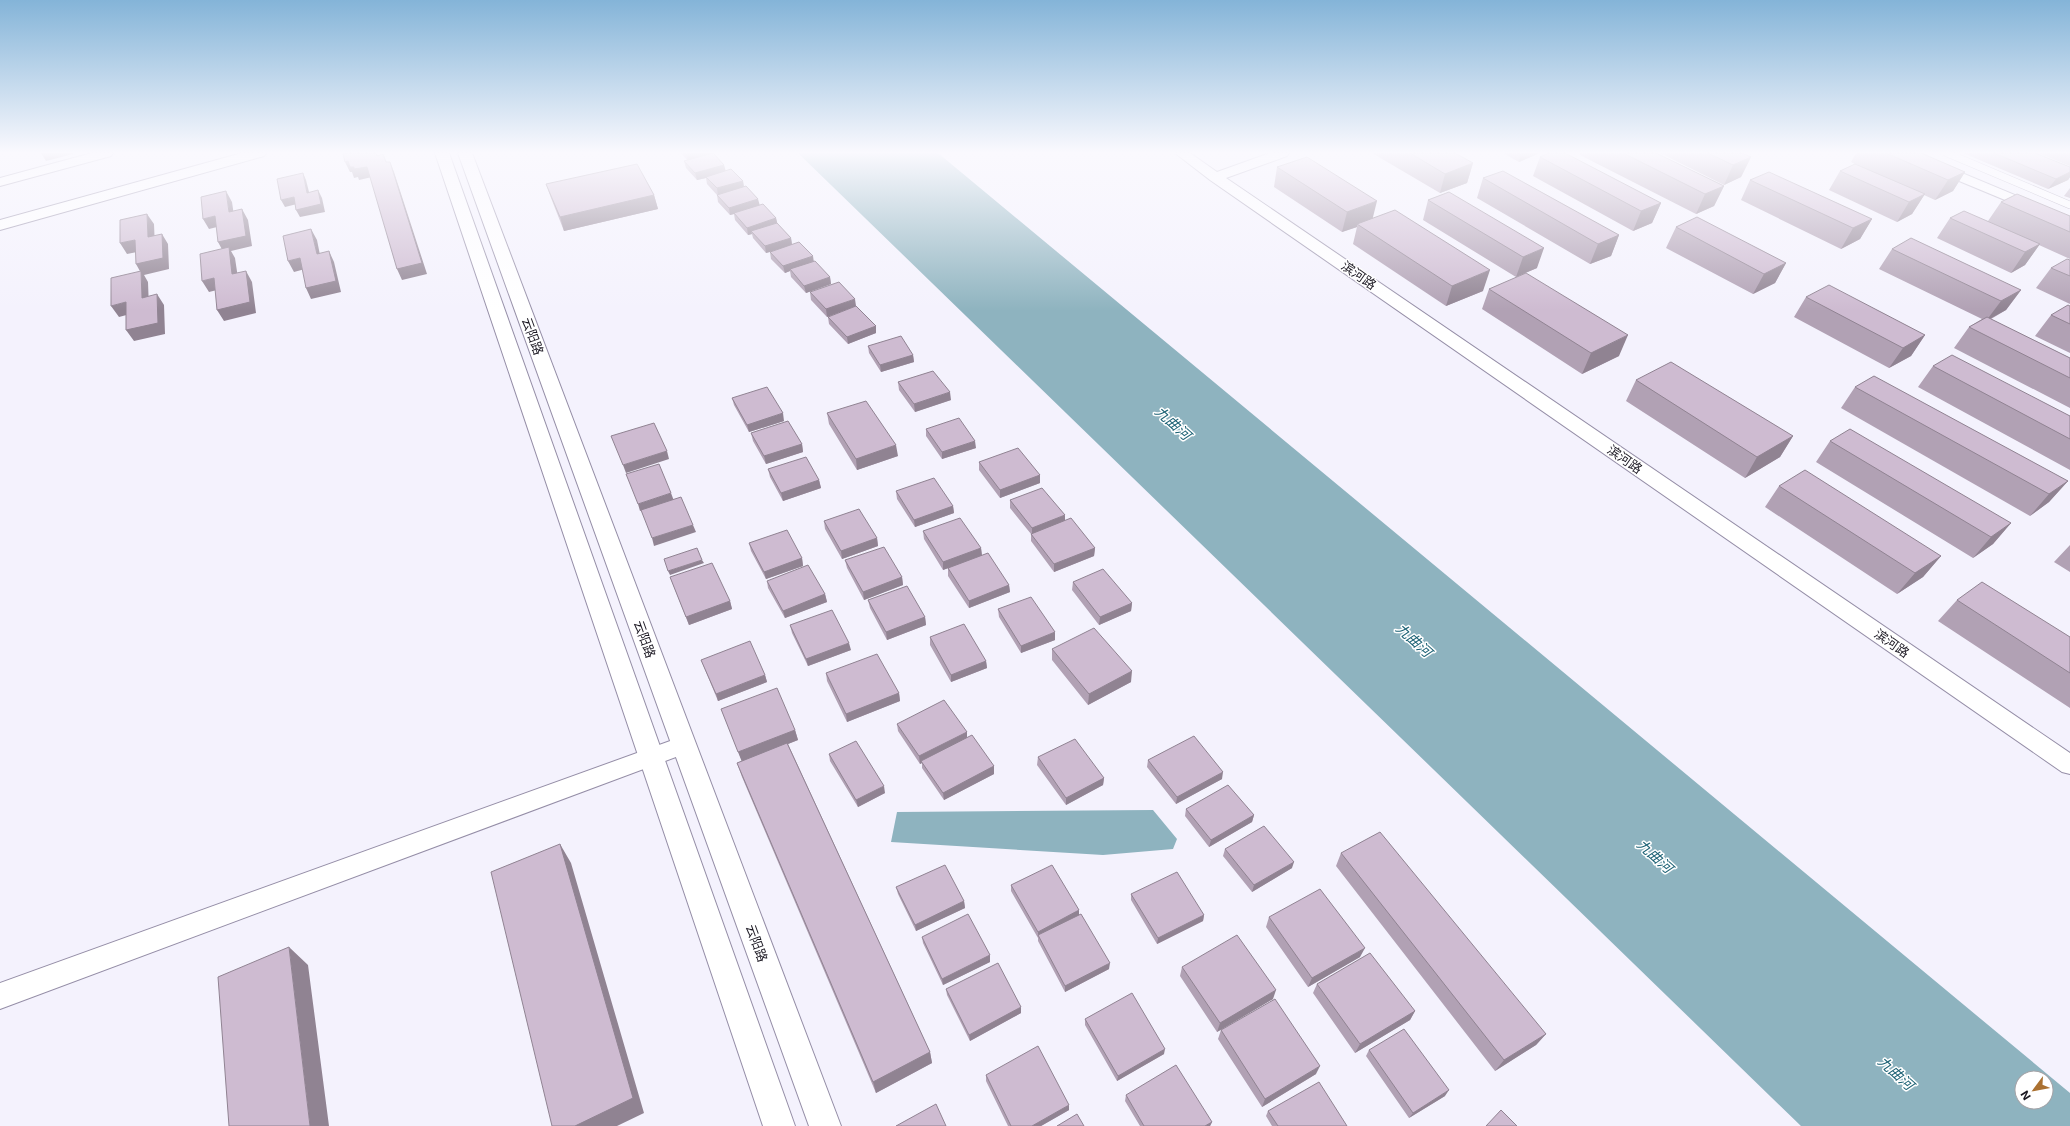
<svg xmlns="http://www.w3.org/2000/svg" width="2070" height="1126" viewBox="0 0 2070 1126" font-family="Inter,'Noto Sans SC',sans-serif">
	<rect width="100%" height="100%" fill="#f4f2fd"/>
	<path fill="#8eb3bf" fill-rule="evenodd" d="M798,153H938L2070,1093V1126H1801ZM2022,1078H2046V1102H2022Z
		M1153,810L1177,839L1173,849L1103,855L891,842L897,812Z"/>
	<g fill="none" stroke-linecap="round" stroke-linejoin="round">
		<defs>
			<path id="lane" d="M1947,153L2070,205"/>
			<path id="street" d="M92,153H113L111,156L0,186V178Z
				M1175,153H1190L1217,172L1270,153H1289L1287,156L1226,178L2070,753V774L2062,772L1210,180Z
				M1897,153H1914L2070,218V227L1899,156Z
				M684,736L692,739L695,745L692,751L0,1009V983Z"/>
			<path id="secondary" d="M242,153H266L264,156L0,230V220Z
				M435,153H449L795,1126H763Z
				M458,153H472L841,1126H809Z"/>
		</defs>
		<use href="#lane" stroke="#958ea7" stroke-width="8"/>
		<use href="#street" stroke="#958ea7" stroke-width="2"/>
		<use href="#secondary" stroke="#958ea7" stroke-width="2"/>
		<use href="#lane" stroke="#fff" stroke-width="7"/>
		<use href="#street" fill="#fff" fill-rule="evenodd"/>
		<use href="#secondary" fill="#fff" fill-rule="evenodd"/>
	</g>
	<path fill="#b1a1b4" d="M681,153H714V154L724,165L725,171L743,181L744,187L759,205L776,218L777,224L791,238L792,244L814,261L830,277L831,284L806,293L791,277L790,271L785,273L771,259L770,252L766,253L753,238L752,234L748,235L735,220L734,214L730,215L718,202L717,195L707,184L706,178L697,180L686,168L684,161L687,160Z
		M1372,153H1455L1473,163L1467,183L1440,193Z
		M1503,153H1540L1519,162Z
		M1580,153H1656L1724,186L1714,206L1696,214L1580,155Z
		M1660,153H1742L1751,157L1741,177L1724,185Z
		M1856,153H1921L1965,172L1953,191L1935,200L1924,195L1912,214L1897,222L1829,190L1840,171L1855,164L1851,162Z
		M1963,153H2035L2070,167V177L2068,180L2048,189Z
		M2038,153H2070V166Z
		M1540,157L1661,203L1652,223L1633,231L1533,176Z
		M1277,167L1373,218L1483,291L1446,306L1353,244L1357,227L1342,232L1274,187Z
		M1483,178L1619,235L1611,256L1590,264L1477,198Z
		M1750,180L1872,219L1860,239L1841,249L1741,200Z
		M546,184L654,195L658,209L564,231L551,198Z
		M2070,188V198L2064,196Z
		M1449,192L1537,268L1516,277L1423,220L1428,200Z
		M2001,202L2070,216V259L2039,245L2025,265L2011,273L1937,238L1950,218L1988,221Z
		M1676,227L1786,263L1775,283L1753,294L1666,248Z
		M1892,249L2021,290L2006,310L1991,319L2070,358V408L1954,348L1969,327L1982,319L1879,269Z
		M2070,260V304L2036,288L2051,268Z
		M1489,289L1619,356L1582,374L1482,309Z
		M810,292L856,306L827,317L811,300Z
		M1806,297L1925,335L1911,356L1889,368L1794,317Z
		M2070,306V353L2035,336L2051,315Z
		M828,317L876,326V333L848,344L829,324Z
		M868,346L913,355L914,362L881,372L869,353Z
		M1933,366L2070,416V470L1918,387Z
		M1636,380L1793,436L1780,457L1745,478L1626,401Z
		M898,382L951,400L915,412L899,390Z
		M1855,387L2068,481L2049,502L2030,516L1841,408Z
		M732,398L784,421L749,432L734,405Z
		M827,413L898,456L857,470L829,424Z
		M926,429L976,448L942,459L926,436Z
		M751,433L802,444L803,452L766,464L753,441Z
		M1830,441L2011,523L1993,544L1973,558L1816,462Z
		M979,462L1040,475V483L1000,498L979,470Z
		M768,469L819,480L821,488L783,501L770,477Z
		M1779,486L1941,556L1923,577L1897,594L1765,507Z
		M896,491L953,506L954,513L915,527L897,499Z
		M1010,500L1065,521L1095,548L1094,556L1054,572L1031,541V534L1010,508Z
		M824,521L877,538L878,546L842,559L825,529Z
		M923,531L981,548L982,556L1009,585L1010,592L969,608L948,576V568L943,570L924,539Z
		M749,543L802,558L803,566L766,579L751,551Z
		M2070,545V572L2054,562Z
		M845,560L902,577L903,585L864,600L847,568Z
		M670,577L730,601L732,609L689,625Z
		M767,581L825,594L827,602L785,618L768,588Z
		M1073,582L1132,603L1131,611L1099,625L1072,590Z
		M868,600L925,617L926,625L887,640L870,608Z
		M1957,600L2070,637V708L1938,621Z
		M998,609L1055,640L1021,653L999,617Z
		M790,625L851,650L808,666L792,633Z
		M930,637L986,661L987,668L951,682L930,645Z
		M1052,649L1131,682L1088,705L1052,660Z
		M701,660L765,675L767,682L718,701Z
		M826,673L899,693L900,701L847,722L827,681Z
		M721,709L795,730L798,740L788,744L930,1052L932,1063L876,1093L742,777L737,763L742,761Z
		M897,724L967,732V738L994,766V774L944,800L922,768V763L920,764L898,731Z
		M829,754L885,793L858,807L830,761Z
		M1038,757L1104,778L1103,785L1066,805L1037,765Z
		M1148,760L1222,779L1176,804L1147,767Z
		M1186,809L1254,815L1252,822L1209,847L1185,816Z
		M1225,849L1292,868L1252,892L1223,856Z
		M1341,853L1546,1034L1536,1045L1495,1071L1336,866Z
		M1011,885L1079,914L1109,969L1065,992L1038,941V938L1011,891Z
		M896,887L964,901L965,908L916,931L898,894Z
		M1131,894L1204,915L1203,921L1157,944L1131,900Z
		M1269,917L1360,957L1308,987L1266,927Z
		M922,937L990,955V962L943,985L923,943Z
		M1182,967L1273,999L1217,1032L1180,976Z
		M1317,984L1415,1011L1410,1020L1355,1053L1313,993Z
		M946,989L1021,1013L970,1041L947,995Z
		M1085,1019L1164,1054L1117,1081L1085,1025Z
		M1221,1030L1316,1074L1262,1107L1218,1039Z
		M1369,1050L1445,1096L1409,1118L1366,1056Z
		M986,1075L1069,1110L1041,1126H1008L986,1081Z
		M1126,1095L1212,1122L1210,1126H1140L1125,1101Z
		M1268,1111L1347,1126H1272L1266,1116Z"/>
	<path fill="#908392" d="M41,153H73V154L46,161Z
		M691,153H714V154L688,161L686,154Z
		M1521,153H1540L1519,162Z
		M1751,157L1741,177L1724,185L1733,165Z
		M348,161L354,167H367L372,177L359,180L358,177L354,178L352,172H350L345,162Z
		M390,162L394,172L427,274L402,280L397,269Z
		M1473,163L1467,183L1440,193L1445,174Z
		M724,165L726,172L706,177V178L697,180L695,173Z
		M1965,172L1953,191L1935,200L1948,180Z
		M2070,172V177L2068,180L2048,189L2056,179Z
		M303,173L306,180L311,200L307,193Z
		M743,181L744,188L718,196L717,188Z
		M1724,186L1714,206L1696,214L1705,194Z
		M318,190L322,198L325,212L300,217L296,210Z
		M226,191L232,202L235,223L229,212Z
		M1925,194L1912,214L1897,222L1909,202Z
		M654,195L658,209L564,231L560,217Z
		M294,197L297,204L285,207L281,200Z
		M758,199L760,206L734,213V214L730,215L729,208Z
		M1377,201L1372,221L1357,224V227L1342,232L1347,212Z
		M1661,203L1652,223L1633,231L1641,211Z
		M242,209L248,220L252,246L231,251L235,258L239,285L232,274L224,253L218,242Z
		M147,214L154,224L155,248L148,237Z
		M215,216L221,226L209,229L203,219Z
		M776,218L778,226L751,231L752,234L748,235L747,228Z
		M1872,219L1860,239L1841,249L1853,228Z
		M311,229L317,240L322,265L317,254Z
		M162,234L168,244L169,269L144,275L148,282L149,309L142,298L141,273L136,264Z
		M1619,235L1611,256L1590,264L1598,244Z
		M791,238L792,245L766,253L765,246Z
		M135,240L142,251L127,254L120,243Z
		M2040,244L2025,265L2011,273L2025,252Z
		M1544,248L1537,268L1516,277L1523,257Z
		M329,251L334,262L341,292L311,299L306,288Z
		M813,256L814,263L790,269V271L785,273L783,266Z
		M300,258L305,269L294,272L288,261Z
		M1786,263L1775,283L1753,294L1764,274Z
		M1490,270L1483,291L1446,306L1452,286Z
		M246,271L252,282L256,313L224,321L217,310Z
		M830,277L831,284L806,293L804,286Z
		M214,278L221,289L209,292L202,281Z
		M2021,290L2006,310L1986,321L2001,301Z
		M157,294L164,305L165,334L134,341L126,330Z
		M855,299L856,306L827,317L826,309Z
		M126,302L134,313L119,317L111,306Z
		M876,326V333L848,344L847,337Z
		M1628,335L1619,356L1582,374L1591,353Z
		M1925,335L1911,356L1889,368L1903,348Z
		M913,355L914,362L881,372L880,365Z
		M950,392L951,400L915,412L914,404Z
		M783,413L784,421L749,432L747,425Z
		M1793,436L1780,457L1745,478L1757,457Z
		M975,441L976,448L942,459V452Z
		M802,444L803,452L766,464L764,456Z
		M896,445L898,456L857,470L856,459Z
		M667,451L669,459L626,473L623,465Z
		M1040,475V483L1000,498V490Z
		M819,480L821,488L783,501L781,493Z
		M2068,481L2049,502L2030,516L2049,494Z
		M671,493L674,501L640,511L638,504Z
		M953,506L954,513L915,527L914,520Z
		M1065,515V523L1032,536V528Z
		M2011,523L1993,544L1973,558L1991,537Z
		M693,525L696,532L654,546L652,538Z
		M877,538L878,546L842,559L841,551Z
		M981,548L982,556L943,570V562Z
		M1095,548L1094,556L1054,572V564Z
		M1941,556L1923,577L1897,594L1915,573Z
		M802,558L803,566L766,579L764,572Z
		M702,560L704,563L670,575L668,571Z
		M902,577L903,585L864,600L863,592Z
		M1009,585L1010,592L969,608V601Z
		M825,594L827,602L785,618L783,611Z
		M730,601L732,609L689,625L686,617Z
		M1132,603L1131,611L1099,625L1100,617Z
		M925,617L926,625L887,640L886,632Z
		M1055,632V640L1021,653V646Z
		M849,643L851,650L808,666L806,659Z
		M986,661L987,668L951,682V675Z
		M1132,671L1131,682L1088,705L1089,694Z
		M765,675L767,682L718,701L716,694Z
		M899,693L900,701L847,722L846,714Z
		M795,730L798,740L742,762L738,752Z
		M967,732V739L921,761L922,763L920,764L919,756Z
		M994,766V774L944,800L943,793Z
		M1223,772L1222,779L1176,804L1177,797Z
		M1104,778L1103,785L1066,805V798Z
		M884,786L885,793L858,807L856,800Z
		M1254,815L1252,822L1209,847L1211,840Z
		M560,844L571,863L644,1113L617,1126H575Z
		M1294,862L1292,868L1252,892L1254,885Z
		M964,901L965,908L916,931L915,925Z
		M1079,910V917L1038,935V938V932Z
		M1204,915L1203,921L1157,944L1158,938Z
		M289,947L308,965L329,1126H310Z
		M1365,948L1360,957L1308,987L1312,978Z
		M990,955V962L943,985L942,979Z
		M1110,963L1109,969L1065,992V986Z
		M1276,990L1273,999L1217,1032L1220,1023Z
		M1021,1007V1013L970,1041L969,1035Z
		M1415,1011L1410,1020L1355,1053L1360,1044Z
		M1546,1034L1536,1045L1495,1071L1504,1060Z
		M1165,1049L1164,1054L1117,1081L1118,1076Z
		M930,1052L932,1063L876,1093L873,1082Z
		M1320,1066L1316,1074L1262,1107L1265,1099Z
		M1449,1090L1445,1096L1409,1118L1413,1113Z
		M1069,1105V1110L1041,1126H1032Z
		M1212,1122L1210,1126H1205Z"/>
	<path fill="#cebbd1" stroke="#908392" d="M347,153H376L377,156L383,154L386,162H390L422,263L397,269L367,167L354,169V167H350L348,161L345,162L343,154Z
		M713,153L724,165L695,173L684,161Z
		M1410,153H1455L1473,163L1445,174Z
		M1549,153H1565L1661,203L1641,211L1540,157Z
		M1623,153H1656L1724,186L1705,194Z
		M1708,153H1742L1751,157L1733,165Z
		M1886,153H1921L1965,172L1948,180Z
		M1994,153H2035L2070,167V172L2056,179Z
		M1307,157L1377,201L1347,212L1277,167Z
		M637,164L654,195L560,217L546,184Z
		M1855,164L1925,194L1909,202L1840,171Z
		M731,169L743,181L717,188L706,177Z
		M1503,171L1619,235L1598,244L1483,178Z
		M1769,172L1872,219L1853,228L1750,180Z
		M303,173L307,193L318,190L321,204L296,210L294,197L281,200L277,179Z
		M746,186L758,199L729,208L717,195Z
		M226,191L229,212L242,209L246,236L218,242L215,216L203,219L201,197Z
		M1449,192L1544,248L1523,257L1428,200Z
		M2017,194L2070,216V232L2001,202Z
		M763,204L776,218L747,228L734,213Z
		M1395,210L1490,270L1452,286L1357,224Z
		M1964,211L2040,244L2025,252L1950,218Z
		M147,214L148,237L162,234L163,258L136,264L135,240L120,243V220Z
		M1697,217L1786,263L1764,274L1676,227Z
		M777,223L791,238L765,246L751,231Z
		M311,229L317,254L329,251L336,281L306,288L300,258L288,261L283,236Z
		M1911,238L2021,290L2001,301L1892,249Z
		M799,242L813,256L783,266L770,252Z
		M229,247L232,274L246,271L250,302L217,310L214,278L202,281L200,254Z
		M2067,259L2070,260V276L2051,268Z
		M815,261L830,277L804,286L790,269Z
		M141,271L142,298L157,294L158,323L126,330V302L111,306V278Z
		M1526,273L1628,335L1591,353L1489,289Z
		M839,282L855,299L826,309L810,292Z
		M1829,285L1925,335L1903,348L1806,297Z
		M2068,305L2070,306V324L2051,315Z
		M856,306L876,326L847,337L828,317Z
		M1987,317L2070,358V378L1969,327Z
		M901,336L913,355L880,365L868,346Z
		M1952,355L2070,416V439L1933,366Z
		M1671,362L1793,436L1757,457L1636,380Z
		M933,371L950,392L914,404L898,382Z
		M1874,376L2068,481L2049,494L1855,387Z
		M767,387L783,413L747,425L732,398Z
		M866,401L896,445L856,459L827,413Z
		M959,418L975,441L942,452L926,429Z
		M788,421L802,444L764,456L751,433Z
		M654,423L667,451L623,465L611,436Z
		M1850,429L2011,523L1991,537L1830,441Z
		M1018,448L1040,475L1000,490L979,462Z
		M806,457L819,480L781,493L768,469Z
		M659,464L671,493L638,504L626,474Z
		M1805,470L1941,556L1915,573L1779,486Z
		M934,478L953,506L914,520L896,491Z
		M1042,488L1065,515L1032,528L1010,500Z
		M681,497L693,525L652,538L641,510Z
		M859,509L877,538L841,551L824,521Z
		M960,518L981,548L943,562L923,531Z
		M1071,518L1095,548L1054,564L1031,534Z
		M787,530L802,558L764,572L749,543Z
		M884,547L902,577L863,592L845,560Z
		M697,548L702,560L668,571L664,559Z
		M988,553L1009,585L969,601L948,568Z
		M712,563L730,601L686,617L670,577Z
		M808,565L825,594L783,611L767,581Z
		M1103,569L1132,603L1100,617L1073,582Z
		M1982,582L2070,637V673L1957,600Z
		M907,586L925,617L886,632L868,600Z
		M1031,597L1055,632L1021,646L998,609Z
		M832,610L849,643L806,659L790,625Z
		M964,624L986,661L951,675L930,637Z
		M1094,628L1132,671L1089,694L1052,649Z
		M750,641L765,675L716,694L701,660Z
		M877,654L899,693L846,714L826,673Z
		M777,688L795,730L738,752L721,709Z
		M944,700L967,732L919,756L897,724Z
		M972,735L994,766L943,793L921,761Z
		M1194,736L1223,772L1177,797L1148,760Z
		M1075,739L1104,778L1066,798L1038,757Z
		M856,741L884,786L856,800L829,754Z
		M787,743L930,1052L873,1082L737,763Z
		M1228,785L1254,815L1211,840L1186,809Z
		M1264,826L1294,862L1254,885L1225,849Z
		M1380,832L1546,1034L1504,1060L1341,853Z
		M560,844L633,1098L575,1126H552L491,872Z
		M945,865L964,901L915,925L896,887Z
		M1052,865L1079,910L1038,932L1011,885Z
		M1177,872L1204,915L1158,938L1131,894Z
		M1320,889L1365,948L1312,978L1269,917Z
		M968,914L990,955L942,979L922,937Z
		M1081,914L1110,963L1065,986L1038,935Z
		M1237,935L1276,990L1220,1023L1182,967Z
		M289,947L310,1126H229L218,977Z
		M1370,953L1415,1011L1360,1044L1317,984Z
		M998,963L1021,1007L969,1035L946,989Z
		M1132,993L1165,1049L1118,1076L1085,1019Z
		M1275,999L1320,1066L1265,1099L1221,1030Z
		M1404,1029L1449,1090L1413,1113L1369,1050Z
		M1038,1046L1069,1105L1032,1126H1011L986,1075Z
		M1176,1065L1212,1122L1205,1126H1144L1126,1095Z
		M1319,1082L1347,1126H1278L1268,1111Z
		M936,1104L946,1126H896Z
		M1501,1110L1517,1126H1486Z
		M1077,1114L1084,1126H1057Z"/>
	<linearGradient id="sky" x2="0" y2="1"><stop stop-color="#84b4d8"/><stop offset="0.49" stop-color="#faf9fe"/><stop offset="1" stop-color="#faf9fe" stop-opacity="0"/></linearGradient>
	<rect width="2070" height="311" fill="url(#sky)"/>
	<g text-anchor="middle" stroke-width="3" stroke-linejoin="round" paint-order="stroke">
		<g font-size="13" fill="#1a1721" stroke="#fff">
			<text transform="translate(1359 275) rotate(35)" y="5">滨河路</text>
			<text transform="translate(533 336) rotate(70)" y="5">云阳路</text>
			<text transform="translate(1625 459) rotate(35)" y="5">滨河路</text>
			<text transform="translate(645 639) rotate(70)" y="5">云阳路</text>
			<text transform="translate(1892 643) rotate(35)" y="5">滨河路</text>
			<text transform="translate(757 943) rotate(70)" y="5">云阳路</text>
		</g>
		<g font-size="14" font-style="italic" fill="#1b6174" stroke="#fff">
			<text transform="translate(1173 423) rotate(42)" y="5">九曲河</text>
			<text transform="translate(1414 640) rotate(42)" y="5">九曲河</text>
			<text transform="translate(1655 856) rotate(42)" y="5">九曲河</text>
			<text transform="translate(1896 1073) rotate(42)" y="5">九曲河</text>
		</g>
	</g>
	<g transform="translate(2034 1090) rotate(238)"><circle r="19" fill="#ffffff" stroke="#a3a2a6"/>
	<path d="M0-3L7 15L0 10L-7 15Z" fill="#ab7131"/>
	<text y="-6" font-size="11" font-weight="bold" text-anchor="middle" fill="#1a1721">N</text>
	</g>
</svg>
